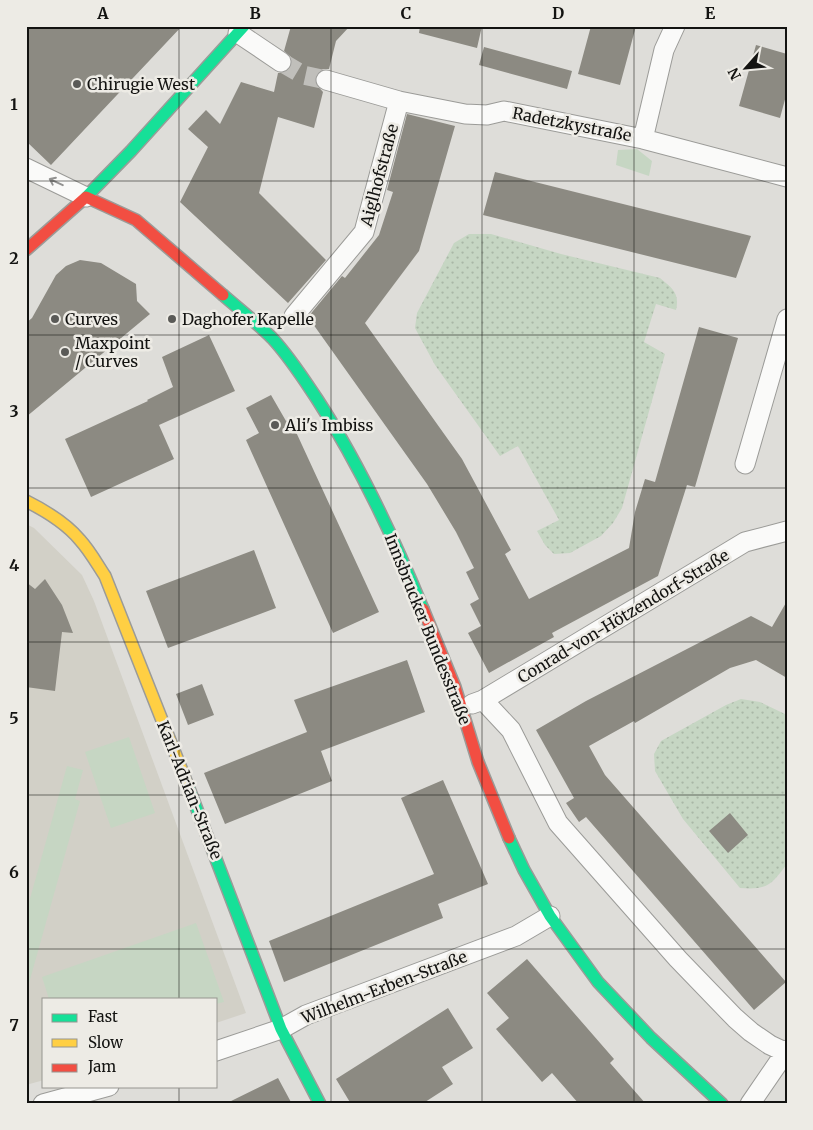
<svg xmlns="http://www.w3.org/2000/svg" width="813" height="1130" viewBox="0 0 813 1130" font-family="Merriweather,serif">
	<defs>
		<pattern id="park-dots" width="8" height="8" patternUnits="userSpaceOnUse" patternTransform="scale(1.25)"><rect width="8" height="8" fill="#c6d6c3"/><path d="M2 2h.1M6 6h.1" fill="none" stroke="#a9b7a6" stroke-width="1.8" stroke-linecap="round"/></pattern>
	</defs>
	<rect width="100%" height="100%" fill="#deddd9"/>
	<path fill="#d2d0c7" d="M26,524L34,528L82,575L94,601L246,1013L216,1023V999H44V1080L26,1085Z"/>
	<path fill="#c6d6c3" d="M637,149L652,161L649,176L616,165L618,150Z
		M129,737L155,813L111,828L85,752Z
		M67,766L83,770L75,799L80,801L26,994V913Z
		M196,923L224,1002L216,1004V999H49L42,977Z"/>
	<path fill="url(#park-dots)" d="M469,234H491L561,254L660,278C672,288 680,293 676,310L656,304L644,342L665,354L622,508L613,523L601,536L570,553L554,554L545,545L537,531L559,520L518,446L500,456L435,365L415,328L417,313L454,243Z
		M741,699L760,702L787,715V864C771,885 768,890 740,888L683,819L655,771L654,754L661,741L726,705Z"/>
	<path fill="#8c8a82" d="M26,26H182L51,165L26,141Z
		M291,26H350L336,41L329,69H323L319,72L315,76V83L323,92L314,128L278,117L259,193L326,260L288,303L180,202L208,147L188,129L206,110L220,124L241,82L274,92L278,73L286,72L291,68L292,63L291,57L284,51Z
		M420,26H482L477,48L419,33Z
		M591,26H636L620,85L578,74Z
		M756,45L787,54V92L780,118L739,106Z
		M484,47L572,71L567,89L479,65Z
		M407,114L455,126L419,251L365,323L462,459L511,550L505,554L529,599L629,548L635,512L645,479L655,482L699,327L738,338L695,487L687,485L658,576L552,633L554,637L489,673L468,633L481,626L470,604L479,599L466,572L474,568L456,532L427,484L308,317L342,276L345,278L379,235L393,192L387,190Z
		M495,172L751,236L736,278L483,215Z
		M80,260L101,263L136,284L137,301L150,314L26,417V323L32,318L56,275L66,266Z
		M209,335L235,391L159,425L174,459L91,497L65,439L148,401L147,400L173,387L162,357Z
		M271,395L286,421L290,419L379,612L333,633L246,440L259,433L246,408Z
		M254,550L276,608L168,648L146,591Z
		M45,579L62,605L73,633L62,632L55,691L26,687V582L35,589Z
		M787,601V678L756,660L730,668L635,723L634,721L589,746L605,775L786,982L754,1010L586,817L579,822L566,803L574,798L536,730L586,701L751,616L772,627Z
		M407,660L425,712L321,751L332,781L225,824L204,773L307,732L294,700Z
		M202,684L214,715L188,725L176,694Z
		M443,780L488,884L438,904L443,918L284,982L269,941L434,874L401,798Z
		M730,813L748,835L728,853L709,831Z
		M527,959L614,1059L610,1063L646,1104H579L552,1073L542,1082L496,1029L509,1018L487,993Z
		M448,1008L473,1048L442,1067L453,1084L422,1104H351L336,1079Z
		M278,1078L292,1104H225Z"/>
	<g fill="none" stroke-linecap="round" stroke-linejoin="round">
		<path stroke="#c0bfbb" stroke-width="19" stroke-dasharray="19 9" stroke-linecap="butt" d="M281,62L303,75L326,80"/>
		<defs>
			<path id="street" d="M238,33L281,62
				M326,80L399,101L465,114L487,115L504,111L643,139L787,177
				M643,139L664,50L675,26
				M26,168L86,197
				M294,316L364,232L399,101
				M745,464L787,319
				M483,700L511,730L558,823L678,959L735,1018L751,1032L770,1045L785,1052
				M472,704L483,700L745,542L787,531
				M216,1051L281,1029L306,1015L516,936L550,916
				M43,1104L109,1086
				M750,1104L787,1050"/>
			<path id="fast" d="M86,197L131,151L244,26
				M223,295C239,309 257,323 272,338C289,356 303,378 317,399C360,465 393,536 423,609
				M188,786L281,1029L320,1104
				M509,838L524,870L550,916L598,982L651,1038L722,1104"/>
			<path id="slow" d="M26,501C46,511 66,523 80,540C90,551 97,564 105,576L188,786"/>
			<path id="jam" d="M26,250L86,197L136,220L223,295
				M423,609L455,687L478,762L509,838"/>
		</defs>
		<use href="#street" stroke="#9b9b98" stroke-width="21"/>
		<use href="#fast" stroke="#9b9b98" stroke-width="14"/>
		<use href="#slow" stroke="#9b9b98" stroke-width="14"/>
		<use href="#jam" stroke="#9b9b98" stroke-width="14"/>
		<use href="#street" stroke="#fafaf9" stroke-width="19"/>
		<use href="#fast" stroke="#16e098" stroke-width="11"/>
		<use href="#slow" stroke="#ffcf43" stroke-width="11"/>
		<use href="#jam" stroke="#f24e42" stroke-width="11"/>
	</g>
	<defs><path id="oneway-shaft" d="M-6 0H5M1.5-3L5.5 0L1.5 3" fill="none" stroke-width="1.6" stroke-linecap="round" stroke-linejoin="round" transform="scale(1.25)"/></defs>
	<use stroke="#929291" href="#oneway-shaft" transform="translate(56 182) rotate(-155)"/>
	<path fill="none" stroke="#131311" stroke-width="1" stroke-opacity="0.55" d="M179,26V999M331,26V1104M482,26V1104M634,26V1104M26,181H787M26,335H787M26,488H787M26,642H787M26,795H787M26,949H787M179,1086V1104"/>
	<g fill="#5a5a57" stroke="#edebe5" stroke-width="2">
		<circle cx="77" cy="84" r="5"/>
		<circle cx="55" cy="319" r="5"/>
		<circle cx="172" cy="319" r="5"/>
		<circle cx="65" cy="352" r="5"/>
		<circle cx="275" cy="425" r="5"/>
	</g>
	<g text-anchor="middle" stroke-width="5" stroke-linejoin="round" paint-order="stroke">
		<g font-size="16" fill="#131311" stroke="#edebe5" text-anchor="start">
			<text x="87" y="90">Chirugie West</text>
			<text x="65" y="325">Curves</text>
			<text x="182" y="325">Daghofer Kapelle</text>
			<text x="75" y="349">Maxpoint<tspan x="75" dy="18">/ Curves</tspan></text>
			<text x="285" y="431">Ali's Imbiss</text>
		</g>
		<g font-size="16" fill="#131311" stroke="#edebe5">
			<text transform="translate(572 124) rotate(11)" y="6">Radetzkystraße</text>
			<text transform="translate(379 175) rotate(-75)" y="6">Aiglhofstraße</text>
			<text transform="translate(623 616) rotate(-31)" y="6">Conrad-von-Hötzendorf-Straße</text>
			<text transform="translate(428 629) rotate(68)" y="6">Innsbrucker Bundesstraße</text>
			<text transform="translate(190 790) rotate(68)" y="6">Karl-Adrian-Straße</text>
			<text transform="translate(384 987) rotate(-21)" y="6">Wilhelm-Erben-Straße</text>
		</g>
	</g>
	<rect width="813" height="1130" fill="none" stroke="#edebe5" stroke-width="55"/>
	<rect x="42" y="998" width="175" height="90" fill="#edebe5" stroke="#969590"/>
	<rect x="52" y="1014" width="25" height="8" fill="#16e098" stroke="#969590"/>
	<text x="88" y="1022" font-size="15" fill="#131311">Fast</text>
	<rect x="52" y="1039" width="25" height="8" fill="#ffcf43" stroke="#969590"/>
	<text x="88" y="1048" font-size="15" fill="#131311">Slow</text>
	<rect x="52" y="1064" width="25" height="8" fill="#f24e42" stroke="#969590"/>
	<text x="88" y="1072" font-size="15" fill="#131311">Jam</text>
	<g transform="translate(746 68) rotate(243)" stroke="#edebe5" stroke-width="4" paint-order="stroke">
	<path d="M0-4L9 19L0 12L-9 19Z" fill="#131311"/>
	<text y="-8" font-size="14" font-weight="bold" text-anchor="middle" fill="#131311">N</text>
	</g>
	<rect x="28" y="28" width="758" height="1074" fill="none" stroke="#131311" stroke-width="2"/>
	<g font-size="16" text-anchor="middle" font-weight="bold" fill="#131311">
		<text x="103" y="19">A</text>
		<text x="255" y="19">B</text>
		<text x="406" y="19">C</text>
		<text x="558" y="19">D</text>
		<text x="710" y="19">E</text>
		<text x="14" y="110">1</text>
		<text x="14" y="264">2</text>
		<text x="14" y="417">3</text>
		<text x="14" y="571">4</text>
		<text x="14" y="724">5</text>
		<text x="14" y="878">6</text>
		<text x="14" y="1031">7</text>
	</g>
</svg>
